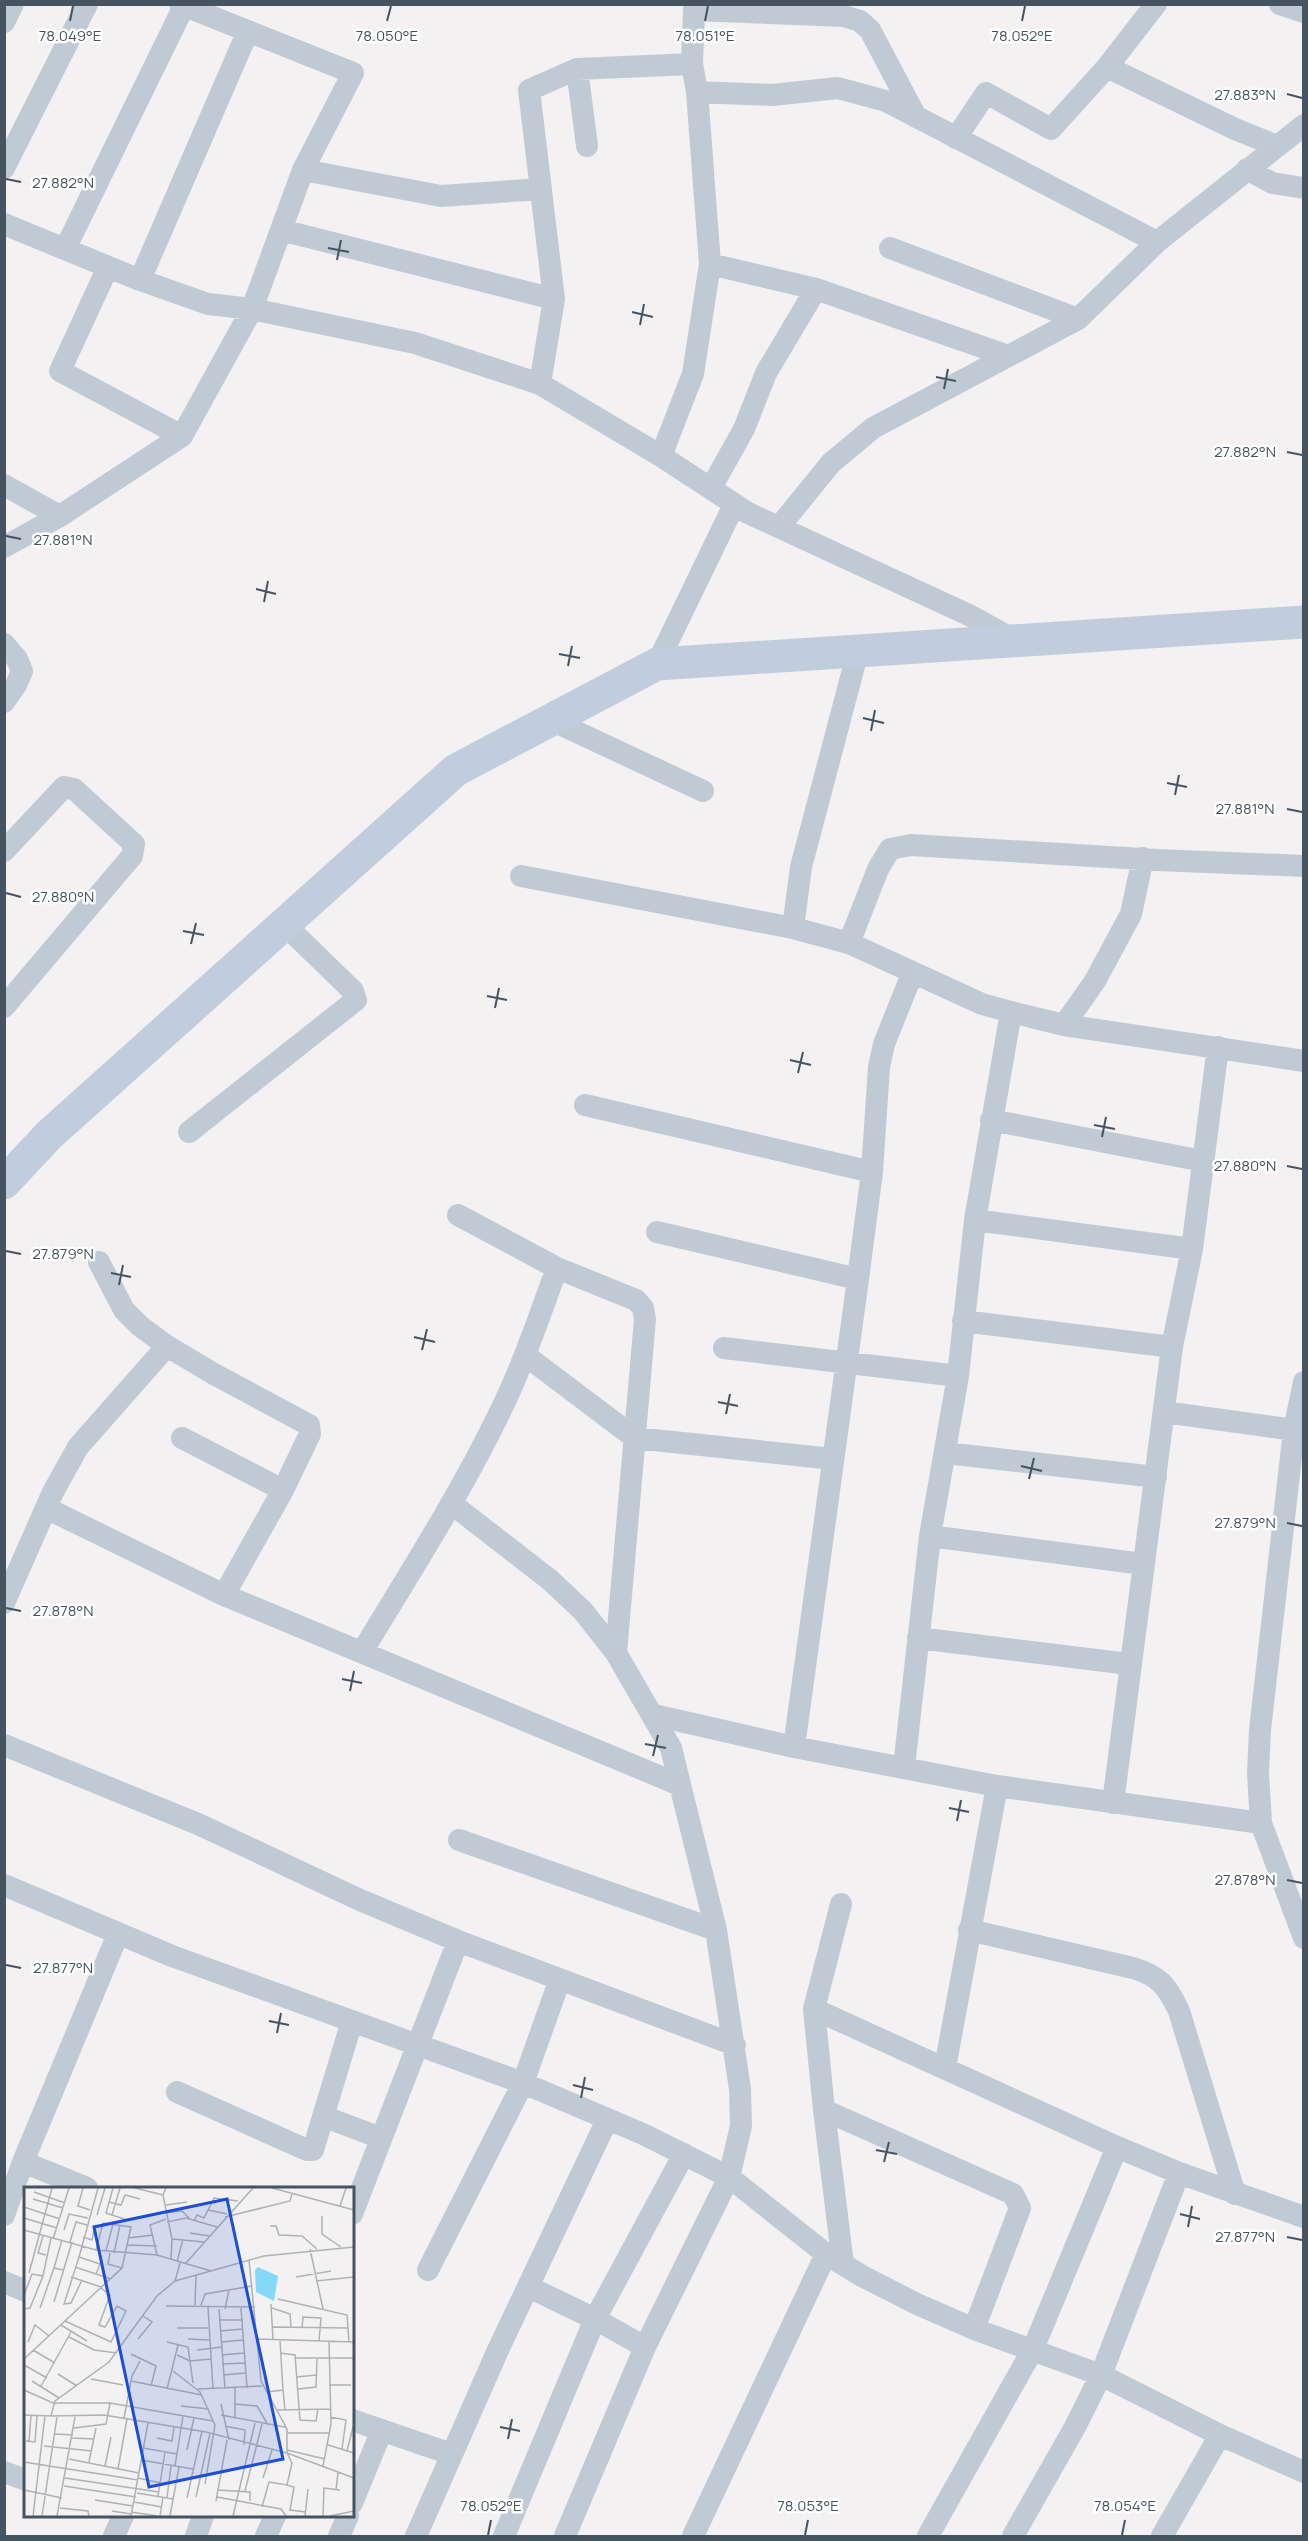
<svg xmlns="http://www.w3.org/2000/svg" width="1308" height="2541" viewBox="0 0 1308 2541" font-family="Manrope,sans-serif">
	<rect width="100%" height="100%" fill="#f3f1f1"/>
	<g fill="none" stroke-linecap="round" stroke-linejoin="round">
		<path stroke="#c0cad4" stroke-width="22" d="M1280,4L1304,12
			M694,10L844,16L860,21L870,30L916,117
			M4,22L13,4
			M1107,67L1235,129L1277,146
			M577,69L587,146
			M697,92L772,95L838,88L886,101L1157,242
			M956,138L986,93L1051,129L1107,67L1156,4
			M4,168L87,4
			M1247,169L1272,183L1304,188
			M303,170L441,196L541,189
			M4,224L140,280L208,304L252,309L415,343L540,384L661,456L748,513L971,616L1016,641
			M281,230L554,299
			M890,248L1078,319
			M65,249L184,6
			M710,264L816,289L1008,356
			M108,267L60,371L182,436
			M140,280L248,31
			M540,384L554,299L529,90L577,69L692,64
			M661,456L693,374L710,264L697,92L692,64L694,10L696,4
			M4,485L60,516
			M711,488L744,429L766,373L816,289
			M779,527L831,463L873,428L1078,319L1157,242L1304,125
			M4,547L60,516L182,436L252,309L303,170L353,73L180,4
			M4,644L17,659L22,671L16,685L4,702
			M657,664L734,505
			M551,720L703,791
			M4,851L64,787L74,789L134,844L132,856L4,1007
			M521,876L793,928L849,943L982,1004L1011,1012L1064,1025L1304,1061
			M793,928L801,867L858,651
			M849,943L878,869L890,849L911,845L1158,860L1304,866
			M1064,1025L1095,981L1131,914L1143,858
			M585,1105L872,1172
			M991,1120L1203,1161
			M189,1132L356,1000L353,991L284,924
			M458,1215L557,1268L636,1300L643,1308L645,1319L616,1653
			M975,1220L1192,1249
			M657,1232L858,1279
			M99,1262L124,1310L140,1326L167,1346L214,1374L309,1425L310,1434L283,1490L224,1595
			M963,1321L1172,1347
			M724,1348L958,1376
			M525,1355L635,1438L833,1459
			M1304,1382L1294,1430L1260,1730L1258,1773L1261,1823L1304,1938
			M1164,1412L1294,1430
			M182,1438L283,1490
			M946,1453L1156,1477
			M452,1504L550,1580L583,1611L616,1653L671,1748L716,1930L740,2089L741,2126L729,2177L645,2347L565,2536
			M46,1508L224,1595L680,1785
			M930,1536L1143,1564
			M4,1603L53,1492L78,1447L167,1346
			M918,1638L1129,1664
			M362,1652C409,1574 458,1498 498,1416C522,1368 539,1317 557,1268
			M654,1715L794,1747L997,1786L1261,1823
			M4,1745L198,1824L360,1900L458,1941L735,2045
			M794,1747L858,1279L872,1172L879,1067L884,1044L912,974
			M904,1767L930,1536L958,1376L975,1220L1011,1012
			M1113,1803L1172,1347L1192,1249L1218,1047
			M459,1840L716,1930
			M4,1885L172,1956L523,2083L643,2134L729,2177L826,2254L862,2276L917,2304L974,2329L1101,2375L1220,2435L1304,2472
			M841,1904L814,2009L824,2110L843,2264
			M969,1930L1133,1968C1160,1976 1167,1986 1179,2011L1235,2194
			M814,2009L1117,2147L1179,2173L1304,2217
			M945,2068L997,1786
			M177,2092L307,2150H313L352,2021
			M824,2110L1013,2194L1020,2208L974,2329
			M325,2117L381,2138
			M23,2162L87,2188
			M352,2214L458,1941
			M4,2215L23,2162L118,1934
			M428,2270L523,2083L560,1979
			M4,2282L26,2291
			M529,2287L595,2319L645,2347
			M352,2420L451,2454
			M4,2472L26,2480
			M352,2503L382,2430
			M114,2536L123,2516
			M196,2536L203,2516
			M266,2536L275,2516
			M339,2536L348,2516
			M416,2536L498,2350L607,2120
			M504,2536L595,2319L684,2154
			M693,2536L826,2254
			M928,2536L1033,2349L1117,2147
			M1013,2536L1075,2427L1101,2375L1179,2173
			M1162,2536L1220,2435"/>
		<path stroke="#c1cddc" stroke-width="33" d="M4,1183L49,1135L456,770L657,664L1304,622"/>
	</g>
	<path fill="none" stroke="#465361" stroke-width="2" d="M70,21L73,6M387,21L391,6M705,21L708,6M1022,21L1025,6M1287,94L1302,98M6,179L21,182M328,248L349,252M337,260L341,240M632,312L653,317M640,325L644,304M936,377L956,381M944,389L948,369M1287,452L1302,455M6,536L21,539M256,589L276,594M264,602L268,581M559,654L580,658M568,666L572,646M863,718L884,723M871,731L875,710M1167,783L1187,787M1175,795L1179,775M1287,809L1302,812M6,893L21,897M183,931L204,935M191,944L196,923M487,996L507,1000M495,1008L499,988M790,1060L811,1065M798,1073L803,1052M1094,1125L1115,1129M1102,1137L1106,1117M1287,1166L1302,1169M6,1251L21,1254M111,1273L131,1277M119,1285L123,1265M414,1337L435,1342M422,1350L427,1329M718,1402L738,1406M726,1414L730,1394M1021,1466L1042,1471M1029,1479L1034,1458M1287,1523L1302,1526M6,1608L21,1611M342,1679L362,1683M350,1691L354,1671M645,1744L666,1748M653,1756L658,1735M949,1808L969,1812M957,1821L961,1800M1287,1880L1302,1883M6,1965L21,1968M269,2021L289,2025M277,2033L281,2013M573,2085L593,2090M581,2098L585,2077M876,2150L897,2154M884,2162L889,2142M1180,2214L1200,2219M1188,2227L1192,2206M1287,2237L1302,2240M500,2427L520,2431M508,2439L512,2419M488,2535L491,2520M805,2535L808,2520M1122,2535L1125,2520"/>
	<g transform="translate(24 2187)">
		<rect width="330" height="330" fill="#f3f1f1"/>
		<path d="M234,80L254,89L250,114L232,105L231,83Z" fill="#83d9f7"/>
		<path fill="none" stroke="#aeb2b7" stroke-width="1.5" d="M59,1L54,19L66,23M89,1L82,26L103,33M111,1L139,8M142,1L139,8L148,52L147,73M248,1L330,23M10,5L41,16M9,12L39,21M85,15L97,18L101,8L116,12M142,18L163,15M316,19L322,1M0,20L36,32M184,23L203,27M141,26L158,24L166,32M73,28L81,1M88,28L96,1M298,29V47L317,60M201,30L266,14L268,7M0,31L33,41M170,34L173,28L180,31L190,11L214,14M143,35L162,31L193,40M246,39H252L255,48L278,49L293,62M0,43L72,63L133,68L187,84M40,43L45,27L64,31M166,46L186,49M19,49L14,66L22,68M59,50L68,53L71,39M104,51L129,48M29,52L45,1M148,52L180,55M46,55L52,35L63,38M103,58L133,59M286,62L299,122M82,64L89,37M86,66L84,77L98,81M90,66L96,38M133,68L126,38L142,32M55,70L40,117L47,116L58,93M225,73L237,194L263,242V266L268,276L263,298L245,295L238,320M153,75L159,52M161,77L229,1M51,80L87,92M30,81L38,53M5,86L28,1M72,87L76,77L55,70L74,1M47,90L77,100M272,90L307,84M151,94L156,76M292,94L330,90M0,108L8,87L19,89M254,112L323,128L325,155M30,115L48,55M247,117L249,153M171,118L172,88M177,118L181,107L228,99M142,119L231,120M184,120L189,202M16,121L30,81L39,83M217,121L223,201M248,121L266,127L267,140M0,122L6,121L19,89L27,51M195,122L201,202M201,122L205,103M195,133H218M41,134L87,155L102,124L93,119L81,140L75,138L86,108L77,101M37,138L63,154M249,140L324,141M153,141H184M278,141L279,130L297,131L295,154M196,144L219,142M45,150L70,163L93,166M114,152L128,135L119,129M164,152L185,153M233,152L330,155M4,155L11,138L25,149M143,155L164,160L169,196M197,155L219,153M9,163L31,176M173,163L198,160M256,166L271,168L276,233L292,234L294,222M107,167L132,179L127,199M153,168L166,174L187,172M198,168L220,166M271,171H330M0,172L98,81L107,40L79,36L72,63M198,177L221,176M0,178L23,191M149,184L176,205L191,238L181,297M34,187L53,199M199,188L221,186M273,190L292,188M67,192L99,198M8,194L35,211M107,194L178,208M305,198H327M17,199L47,145M211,201V231M143,202L154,158M174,202L238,199M274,202L292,200L293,172M0,203L29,216H86L189,234M259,203L261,223M242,205L259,203L256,154M197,217L205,253M211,217L233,219L244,238M157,219L185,222M253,223L306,222M0,228L27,229L31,214L85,175L133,109L151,94L240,69L330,60M197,228L261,240M27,229L80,228L182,245L263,266L330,291M306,230L322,233L318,262M100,231L108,189L116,174M201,239L221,243L220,258M50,241L82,237L86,216M264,246H306M31,247L49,248M48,251L70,252M133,251L148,254L150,240M2,254L11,255L13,229M5,255L7,228M304,258L330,266M20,259L68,264M119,261L153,267M163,263L170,231M263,263L301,272M323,264L330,236M45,272L115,286M117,273L169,282M0,275L114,293M65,275L72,241M81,279L87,250M151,279L159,229M299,279L307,237L305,154M94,282L103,232M41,291L135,305M114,291L137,296M239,291L248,263M262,298L270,300L266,323L282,325M40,299L112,310M0,303L38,311M193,303L226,305V314M312,303L314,285M221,304L238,237M113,306L149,312M134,309L141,265M172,310L186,246M193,310L257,322L262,329M143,311L147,279M163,311L178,244M71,313L109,319M192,314L203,253M110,315L138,320M36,321L64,324L65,329M88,324L107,327M107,325L133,329M9,329L21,229M18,329L33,230M33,329L51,230M107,329L124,236M136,329L139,310M146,329L155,280M209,329L231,236M281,329L284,302M299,329L300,301L316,303M306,329L330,324"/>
		<path fill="#1d4ed8" fill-opacity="0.15" stroke="#1d4ed8" stroke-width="3" d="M203,12L259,272L125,300L70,40Z"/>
		<rect width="330" height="330" fill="none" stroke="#465361" stroke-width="3"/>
	</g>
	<g font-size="15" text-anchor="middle" fill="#465361" stroke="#fff" stroke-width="5" stroke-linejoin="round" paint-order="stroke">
		<text x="70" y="41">78.049°E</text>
		<text x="387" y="41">78.050°E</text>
		<text x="705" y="41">78.051°E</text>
		<text x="1022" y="41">78.052°E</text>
		<text x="1245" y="100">27.883°N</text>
		<text x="63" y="188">27.882°N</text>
		<text x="1245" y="457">27.882°N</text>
		<text x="63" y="545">27.881°N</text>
		<text x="1245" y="814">27.881°N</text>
		<text x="63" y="902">27.880°N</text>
		<text x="1245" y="1171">27.880°N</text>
		<text x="63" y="1259">27.879°N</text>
		<text x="1245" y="1528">27.879°N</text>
		<text x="63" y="1616">27.878°N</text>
		<text x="1245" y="1885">27.878°N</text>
		<text x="63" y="1973">27.877°N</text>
		<text x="1245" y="2242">27.877°N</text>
		<text x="491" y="2511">78.052°E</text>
		<text x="808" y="2511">78.053°E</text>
		<text x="1125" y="2511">78.054°E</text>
	</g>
	<rect width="1308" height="2541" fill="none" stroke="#465361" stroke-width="12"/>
</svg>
